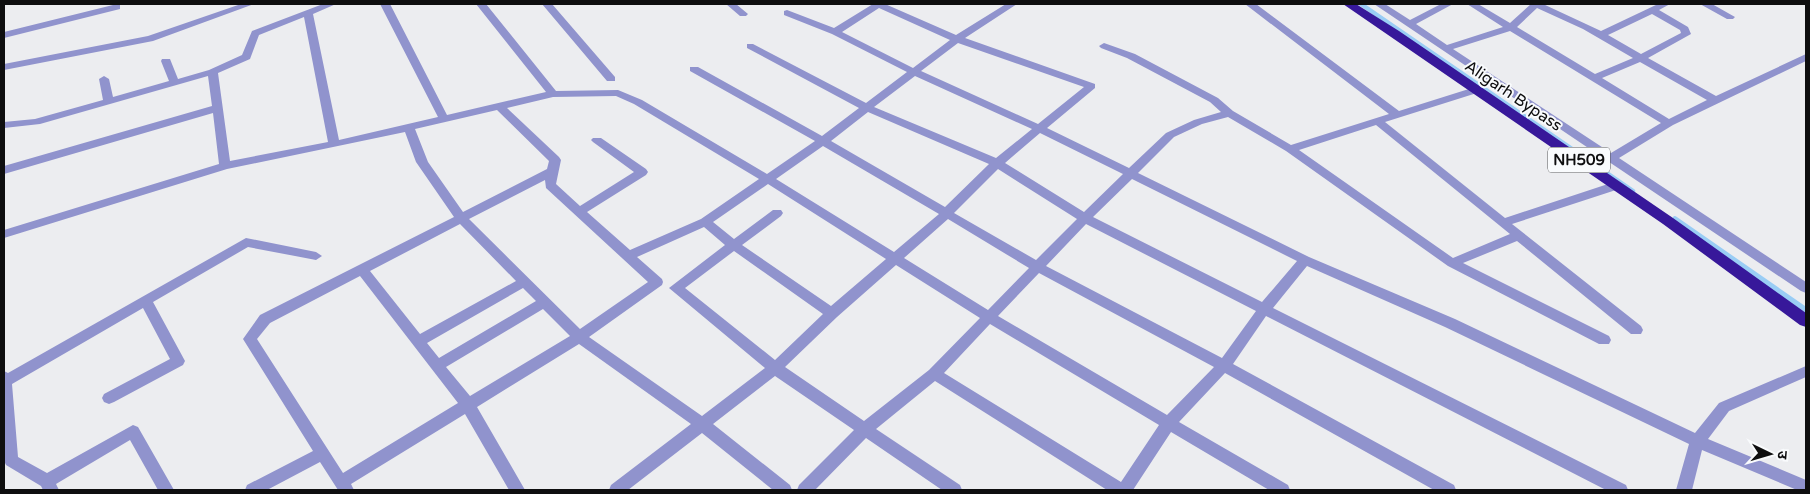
<svg xmlns="http://www.w3.org/2000/svg" width="1810" height="494" viewBox="0 0 1810 494" font-family="'Varela Round','Noto Sans Devanagari',sans-serif">
	<rect width="100%" height="100%" fill="#ecedf0"/>
	<g fill="none" stroke-linecap="round" stroke-linejoin="round">
		<path stroke="#9acdf5" stroke-width="4.5" d="M1361,4L1633,191"/>
		<path stroke="#9acdf5" stroke-width="5.5" d="M1675,219L1806,310"/>
		<path fill="#9093cd" fill-rule="evenodd" d="M117,4L120,5V9L4,38V32Z
			M241,4H254L153,41L4,70V64L148,36Z
			M323,4H336L313,14L339,140L438,117L380,4H390L447,115L546,92L476,4H486L556,91L618,90L642,100L767,174L815,141L690,71V67H698L822,136L859,108L747,48V44H753L866,103L907,72L832,34L784,15V11L787,10L834,28L873,4H885L956,35L1006,4H1017L965,38L1095,84V88L1047,128L1129,168L1166,133L1194,120L1221,112L1210,102L1127,58L1101,48L1099,46L1104,43L1135,54L1218,98L1233,111L1291,145L1389,114L1245,4H1256L1399,111L1472,88H1480V92L1385,122L1505,218L1611,183H1619L1621,186L1619,189L1512,224L1641,326L1643,330L1641,334H1631L1517,241L1463,263L1609,336L1611,340L1609,344H1599L1448,266L1286,151L1228,117L1202,124L1174,137L1138,173L1309,257L1455,319L1695,433L1719,403L1806,366V377L1729,411L1708,439L1806,480V490H1797L1702,450L1692,490H1676L1689,444L1445,327L1307,266L1273,308L1626,485L1628,490H1606L1266,316L1233,364L1454,485L1456,490H1434L1225,373L1179,422L1288,485L1290,490H1269L1171,432L1133,490H1107L935,381L876,429L960,485L962,490H942L866,438L815,490H797L799,485L854,430L775,376L713,424L790,485L792,490H773L702,433L628,490H609L611,485L691,424L579,344L477,407L525,490H509L465,414L351,484L354,490H338L320,462L267,490H245L247,485L313,451L243,339L260,315L454,217L416,162L405,132L227,169L4,238V230L219,164L213,113L4,174V166L212,106L208,76L40,124L4,128V122L35,119L103,100L99,79L104,76L109,79L113,97L169,81L161,61L162,59H170L178,79L209,70L242,55L252,31ZM879,8L950,40L913,68L842,32ZM304,17L328,142L230,161L218,73L250,59L259,35ZM958,43L1084,87L1038,124L921,71ZM915,76L1032,129L996,158L874,107ZM616,96L634,104L759,179L701,219L630,250L587,212L646,175L648,172L646,169L601,138H593L591,140L593,142L634,172L580,206L556,184L561,160L559,157L507,108L553,97ZM497,110L549,161L547,169L463,212L428,162L415,129ZM868,112L989,164L945,207L831,141ZM1376,125L1510,234L1453,258L1299,150ZM1040,133L1123,174L1084,212L1005,163ZM823,146L939,214L894,252L776,179ZM998,169L1077,219L1036,260L954,213ZM1132,179L1297,261L1262,302L1093,217ZM545,180L546,188L648,282L580,329L469,219ZM768,184L886,259L831,306L742,245L781,216L783,213L781,210H773L734,239L713,222ZM948,219L1029,268L988,310L904,258ZM460,224L516,281L420,334L370,271ZM1086,224L1256,311L1222,358L1046,266ZM704,227L725,245L669,288L765,368L702,416L589,337L662,285L663,282L662,279L637,257ZM734,251L823,314L775,360L685,288ZM896,265L980,318L929,370L864,421L785,367L837,317ZM1039,273L1214,367L1167,415L998,316ZM360,276L458,403L343,473L257,339L270,323ZM523,288L536,301L439,358L427,343ZM543,309L570,336L470,396L446,367ZM990,324L1159,425L1121,482L944,373Z
			M542,4H552L615,77V81H607Z
			M726,4H736L748,14L746,16H740Z
			M1374,4H1385L1410,20L1441,4H1453L1416,24L1447,45L1503,27L1467,4H1478L1510,23L1531,4H1543L1601,31L1658,4H1670L1659,10L1688,27L1691,34L1648,58L1716,96L1806,54V61L1673,125L1619,158L1806,282V293L1801,291ZM1537,8L1583,29L1633,58L1595,74L1517,27ZM1652,14L1680,30L1681,33L1641,54L1608,35ZM1510,31L1661,123L1611,153L1453,49ZM1640,62L1707,100L1669,119L1602,78Z
			M1700,4H1712L1735,17L1733,19H1727Z
			M246,238L316,252L322,256L316,260L248,247L153,302L185,361L183,365L114,402L109,404L104,402L102,398L104,394L170,359L143,308L12,384L18,457L47,473L133,425L138,427L174,490H158L130,440L56,484L59,490H43L41,486L6,465L4,461V371L8,373Z"/>
		<path fill="#37189a" fill-rule="evenodd" d="M1343,4H1356L1399,31L1673,218L1806,313V327L1800,325L1663,224Z"/>
	</g>
	<g text-anchor="middle" stroke-width="4" stroke-linejoin="round" paint-order="stroke">
		<rect fill="#f9fbfd" stroke="#545556" stroke-width="1" x="1548" y="147.5" width="62" height="25" rx="4"/>
		<g font-size="15" font-weight="bold" fill="#0e0e0f">
			<text x="1579" y="165">NH509</text>
		</g>
		<g font-size="16" fill="#0e0e0f" stroke="#f9fbfd">
			<text transform="translate(1514 95) rotate(34)" y="6">Aligarh Bypass</text>
		</g>
	</g>
	<rect width="1810" height="494" fill="none" stroke="#0e0e0f" stroke-width="10"/>
	<g transform="translate(1770 454) rotate(95)" stroke="#f9fbfd" stroke-width="4" paint-order="stroke">
	<path d="M0-4L9 19L0 12L-9 19Z" fill="#0e0e0f"/>
	<text y="-8" font-size="14" font-weight="bold" text-anchor="middle" fill="#0e0e0f">उ</text>
	</g>
</svg>
